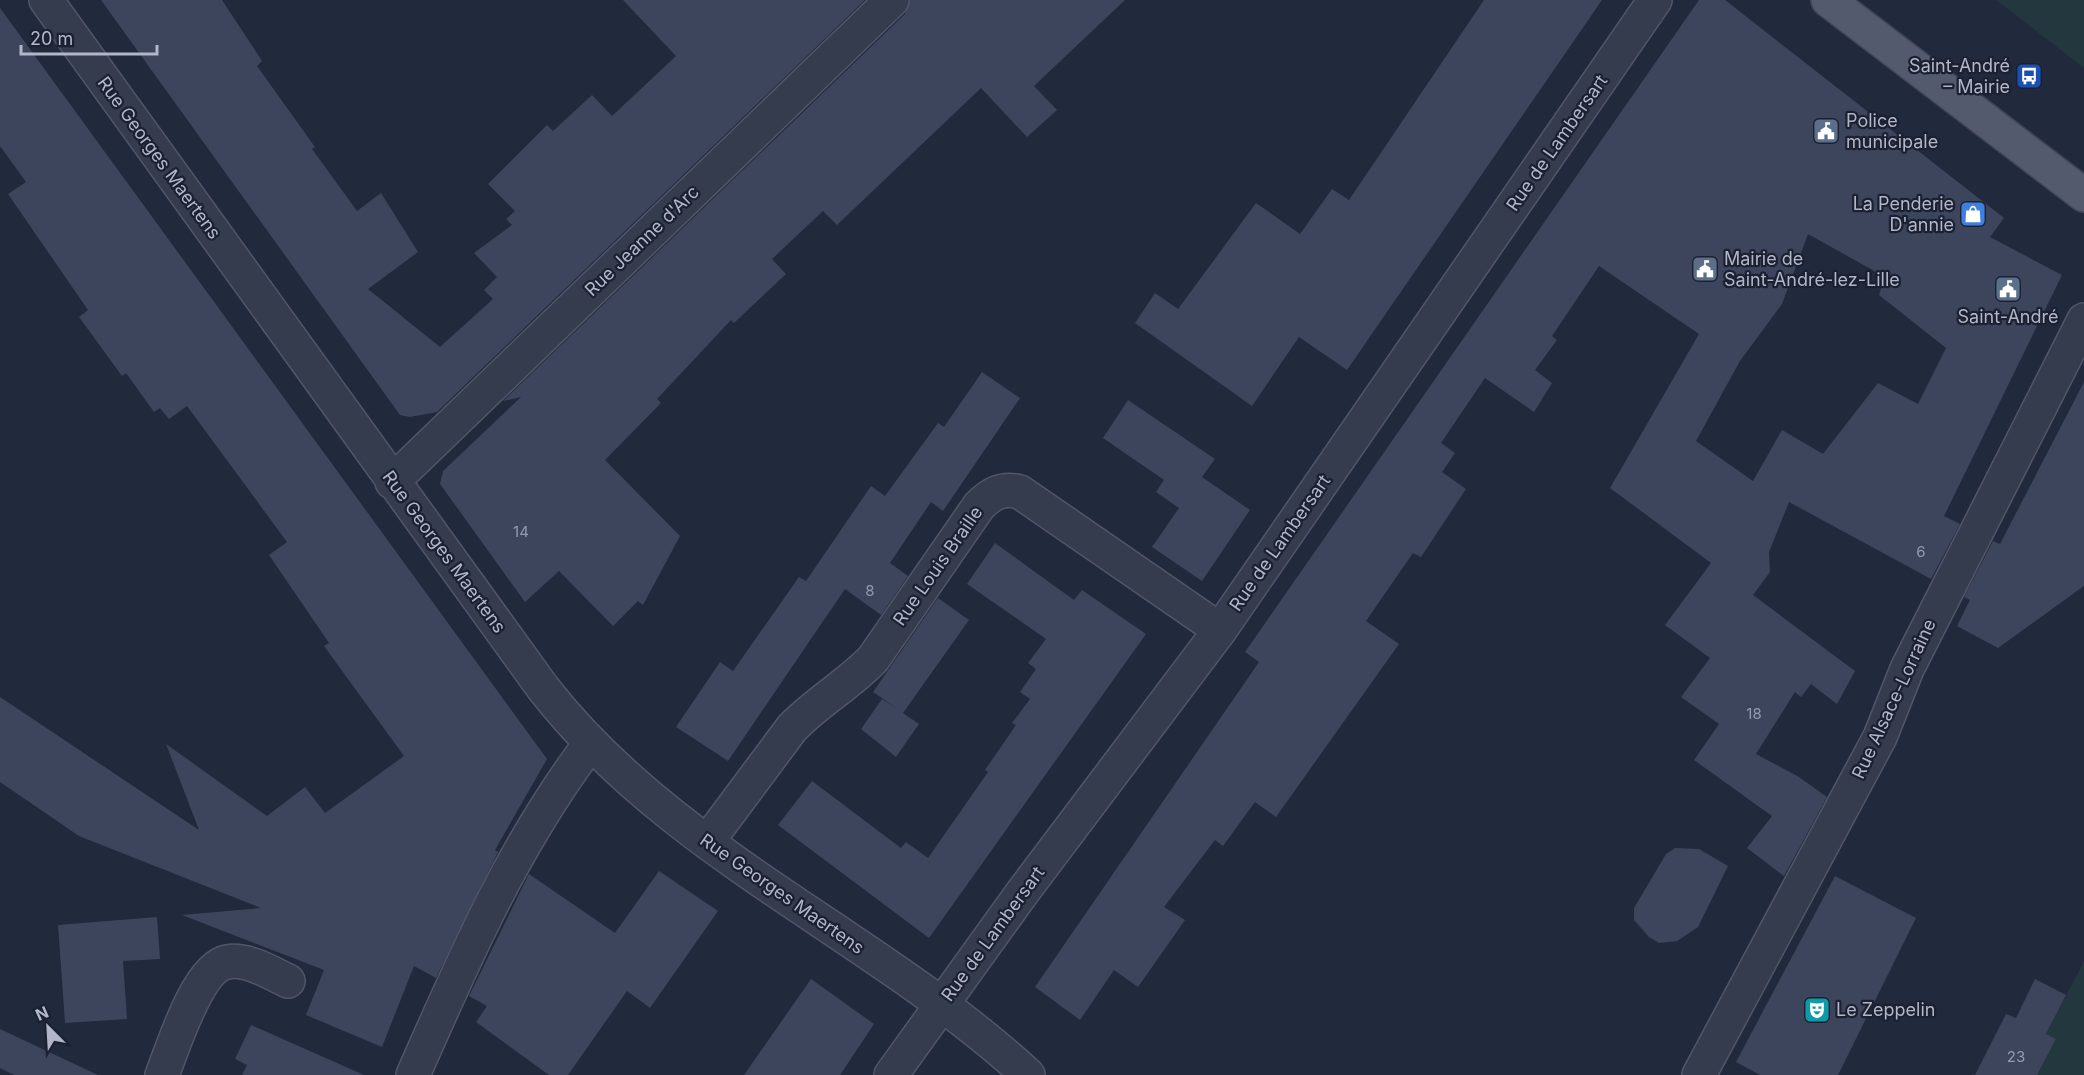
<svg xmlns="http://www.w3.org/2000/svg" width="2084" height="1075" viewBox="0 0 2084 1075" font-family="Inter,sans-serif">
	<rect width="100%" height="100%" fill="#21293d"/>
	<path fill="#23373e" d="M1996,0H2084V68Z
		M2084,961V1075H2037L2056,1039L2046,1034Z"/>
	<path fill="#3d455d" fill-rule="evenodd" d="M101,0H222L262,61L257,66L315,147L312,149L357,211L381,193L418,252L368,289L440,347L493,299L484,290L497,277L474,253L512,225L506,219L515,211L488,184L547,125L553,131L592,95L612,116L676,56L623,0H865L437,412L410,417L400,415Z
		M910,0H1125L1034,86L1057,110L1027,137L981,88L837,225L823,211L772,259L786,274L734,323L731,320L657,399L661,403L605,460L680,536L643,605L638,601L613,626L559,571L525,602L440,484L443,471L521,397L503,401L905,14Z
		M1484,0H1602L1347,370L1299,337L1252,406L1135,323L1155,293L1178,309L1256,203L1300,234L1332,189L1349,200Z
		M1699,0H1725L2004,218L1990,237L2062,275L1944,516L1960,524L1931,579L1789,502L1769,552L1770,572L1753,595L1855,671L1837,704L1811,684L1801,697L1795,692L1756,754L1799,777L1827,797L1784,876L1747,848L1772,816L1694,760L1719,724L1681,697L1710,658L1665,625L1711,563L1610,488L1699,334L1599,266L1552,336L1557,340L1535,370L1552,383L1534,412L1485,378L1441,443L1455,453L1442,472L1466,489L1421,557L1413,553L1366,621L1399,644L1276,817L1255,802L1223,846L1215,840L1164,907L1185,920L1138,987L1114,970L1080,1020L1035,987L1259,662L1245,652ZM1808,234L1885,277L1879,295L1946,348L1918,404L1878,383L1823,454L1782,430L1753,481L1696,441L1740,361L1782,304Z
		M0,8L547,759L495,850L498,852L436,978L414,966L382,1047L306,1015L324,970L182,915L261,908L79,836L0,782V697L199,830L166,744L267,816L305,787L325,813L404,756L324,646L329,643L269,555L287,542L187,406L169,419L160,408L154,412L126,373L122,376L79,317L88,310L8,194L26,182L0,146Z
		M982,372L1020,398L943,511L931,502L890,563L908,576L881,615L845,589L728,761L676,727L720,662L733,671L799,577L806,581L871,486L885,496L938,423L944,427Z
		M2084,382V586L1998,648L1957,626L1970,600L1964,597L1993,541L2000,544Z
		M1128,400L1215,459L1202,477L1250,510L1202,581L1152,547L1179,508L1156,492L1164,480L1103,438Z
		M995,543L1074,600L1082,590L1146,634L929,938L778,825L812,781L901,848L906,842L928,858L935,848L988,772L985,770L1016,725L1012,723L1030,699L1020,692L1036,669L1028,663L1046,639L967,584Z
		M938,598L969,620L903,713L919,724L896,757L861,729L882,699L898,709L873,692Z
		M1675,848L1699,849L1728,866L1698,927L1677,941L1659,943L1649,937L1634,920V908L1666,854Z
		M659,871L718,911L650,1008L627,991L568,1075H549L476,1022L487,1006L469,996L529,874L615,933Z
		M1835,876L1916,918L1838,1075H1760L1736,1062Z
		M157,917L160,959L123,961L127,1019L65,1023L58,925Z
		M811,979L874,1024L840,1075H744Z
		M2035,979L2066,995L2046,1034L2056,1039L2037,1075H1975L2006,1014L2016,1018Z
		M251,1025L364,1075H242L247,1065L235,1059Z
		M0,1029L98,1075H14L0,1068Z"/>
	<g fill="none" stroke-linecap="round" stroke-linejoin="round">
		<defs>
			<path id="minor" d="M46,0L543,688C672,854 876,935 1028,1075
				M392,482L892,0
				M707,842L792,728C817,702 848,685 873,659L979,506C991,494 1002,487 1020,492L1220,630
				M162,1075C173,1048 197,968 227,962C247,958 271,973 288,981
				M413,1075C464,959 513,846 590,744
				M1699,1075L1880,737L1907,669L2084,320"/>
			<path id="tertiary" d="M891,1075L1022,893L1220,630L1655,0"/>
			<path id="primary" d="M1828,0L2084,195"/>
		</defs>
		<use href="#minor" stroke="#515668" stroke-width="36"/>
		<use href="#tertiary" stroke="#515668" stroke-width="36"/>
		<use href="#primary" stroke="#3f4556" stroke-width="36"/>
		<use href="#minor" stroke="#353c4d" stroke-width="33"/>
		<use href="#tertiary" stroke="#353c4d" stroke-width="33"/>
		<use href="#primary" stroke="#535a6d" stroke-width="33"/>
	</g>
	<defs>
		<symbol id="bus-square" viewBox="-11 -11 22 22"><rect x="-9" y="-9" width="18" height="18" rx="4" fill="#1a4fb4" stroke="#1b2131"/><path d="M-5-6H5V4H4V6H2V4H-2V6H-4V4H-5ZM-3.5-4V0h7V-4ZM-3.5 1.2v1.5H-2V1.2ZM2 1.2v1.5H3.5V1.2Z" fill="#fff"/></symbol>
		<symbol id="civic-square" viewBox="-11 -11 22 22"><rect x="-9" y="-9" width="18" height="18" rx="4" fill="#5c6f8a" stroke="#1b2131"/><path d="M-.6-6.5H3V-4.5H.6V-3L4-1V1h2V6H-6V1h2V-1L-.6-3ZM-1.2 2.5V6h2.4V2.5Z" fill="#fff"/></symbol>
		<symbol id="shop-square" viewBox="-11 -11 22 22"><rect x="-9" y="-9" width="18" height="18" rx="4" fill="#3f7fe0" stroke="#1b2131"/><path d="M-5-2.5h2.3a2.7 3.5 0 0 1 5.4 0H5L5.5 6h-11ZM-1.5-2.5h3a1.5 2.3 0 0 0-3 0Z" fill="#fff"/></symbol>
		<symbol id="theatre-square" viewBox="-11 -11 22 22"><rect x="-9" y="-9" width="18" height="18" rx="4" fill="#0f9aa8" stroke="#1b2131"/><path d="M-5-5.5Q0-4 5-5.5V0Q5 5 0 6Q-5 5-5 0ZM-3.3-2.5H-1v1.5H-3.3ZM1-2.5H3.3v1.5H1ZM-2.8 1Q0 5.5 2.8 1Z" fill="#fff"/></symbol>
	</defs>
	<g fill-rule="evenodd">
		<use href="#bus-square" x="2014" y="61" width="30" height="30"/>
		<use href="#civic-square" x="1811" y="116" width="30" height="30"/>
		<use href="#shop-square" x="1958" y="199" width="30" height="30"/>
		<use href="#civic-square" x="1690" y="254" width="30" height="30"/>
		<use href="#civic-square" x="1993" y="274" width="30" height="30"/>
		<use href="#theatre-square" x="1802" y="995" width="30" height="30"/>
	</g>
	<g text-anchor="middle" stroke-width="4.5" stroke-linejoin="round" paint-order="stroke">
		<g font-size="15" fill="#949aad">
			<text x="521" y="537">14</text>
			<text x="1921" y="557">6</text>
			<text x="870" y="596">8</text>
			<text x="1754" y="719">18</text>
			<text x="2016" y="1062">23</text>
		</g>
		<g font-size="18" fill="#b1b6c8" stroke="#1b2131" text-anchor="start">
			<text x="2010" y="72" text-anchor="end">Saint-André<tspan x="2010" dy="21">– Mairie</tspan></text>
			<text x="1846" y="127">Police<tspan x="1846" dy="21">municipale</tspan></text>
			<text x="1954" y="210" text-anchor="end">La Penderie<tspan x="1954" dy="21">D'annie</tspan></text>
			<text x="1724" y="265">Mairie de<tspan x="1724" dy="21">Saint-André-lez-Lille</tspan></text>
			<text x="2008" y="323" text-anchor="middle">Saint-André</text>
			<text x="1836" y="1016">Le Zeppelin</text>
		</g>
		<g font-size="18" fill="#b1b6c8" stroke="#1b2131">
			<text transform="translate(1557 143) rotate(-55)" y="6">Rue de Lambersart</text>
			<text transform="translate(159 158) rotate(54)" y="6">Rue Georges Maertens</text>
			<text transform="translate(642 241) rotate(-44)" y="6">Rue Jeanne d'Arc</text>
			<text transform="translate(1280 543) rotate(-55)" y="6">Rue de Lambersart</text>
			<text transform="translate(444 552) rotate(54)" y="6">Rue Georges Maertens</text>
			<text transform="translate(938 566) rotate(-55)" y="6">Rue Louis Braille</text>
			<text transform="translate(1894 699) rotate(-65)" y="6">Rue Alsace-Lorraine</text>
			<text transform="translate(782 894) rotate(35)" y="6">Rue Georges Maertens</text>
			<text transform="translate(993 934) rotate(-54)" y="6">Rue de Lambersart</text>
		</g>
	</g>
	<g transform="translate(48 1027) rotate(336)" stroke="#1b2131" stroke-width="4.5" paint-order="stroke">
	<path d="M0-4.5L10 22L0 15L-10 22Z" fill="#b1b6c8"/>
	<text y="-9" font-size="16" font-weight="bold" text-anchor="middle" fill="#b1b6c8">N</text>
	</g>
	<path d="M21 45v9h136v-9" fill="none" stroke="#b1b6c8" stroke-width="3"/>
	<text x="30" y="45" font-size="18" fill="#b1b6c8" stroke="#1b2131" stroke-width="4.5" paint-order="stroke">20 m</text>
</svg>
